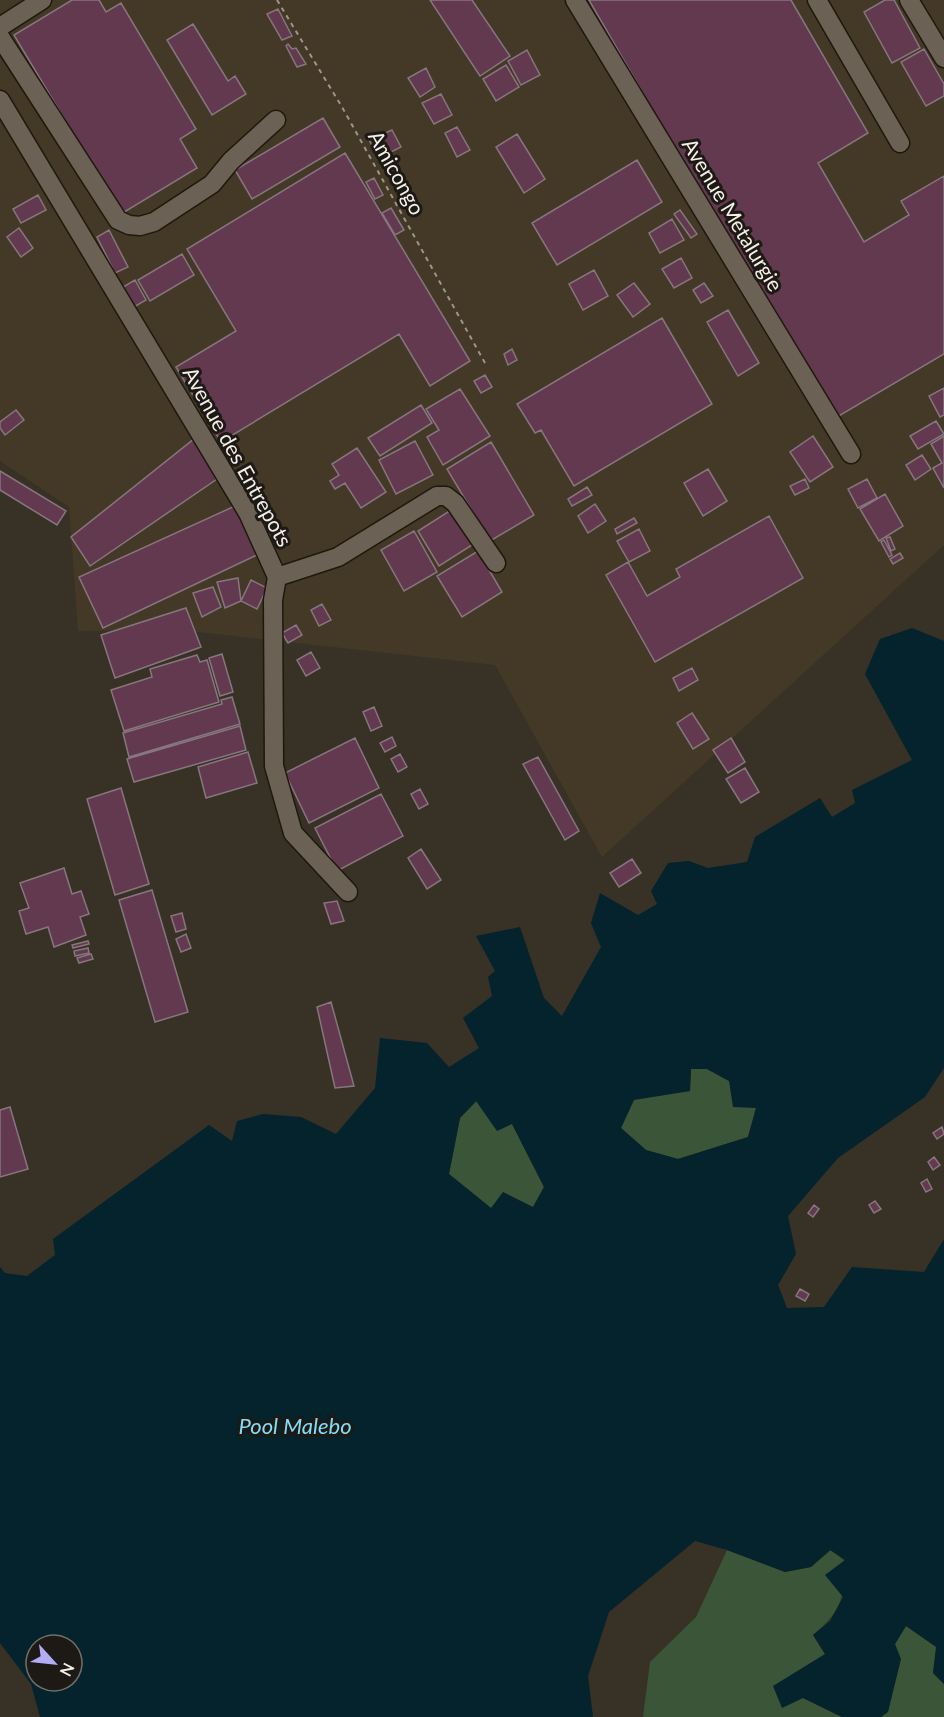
<svg xmlns="http://www.w3.org/2000/svg" width="944" height="1717" viewBox="0 0 944 1717" font-family="Lato,sans-serif">
	<rect width="100%" height="100%" fill="#383125"/>
	<path fill="#443927" d="M0,0H944V545L602,857L495,665L180,630L78,631L69,507L0,461Z"/>
	<path fill="#3a5538" d="M691,1069H707L729,1081L756,1108L748,1137L678,1159L646,1150L621,1128L634,1099L690,1091Z
		M477,1101L512,1124L544,1187L533,1207L491,1208L449,1174L460,1118Z
		M727,1550L785,1572L811,1567L831,1550L845,1561C843,1599 844,1609 813,1635L825,1654L803,1698L842,1717H643L650,1662L696,1617Z
		M906,1626L937,1647L933,1673L944,1684V1717H881L888,1711L895,1644Z"/>
	<path fill="#04232c" fill-rule="evenodd" d="M912,628L944,641V1068L925,1097L838,1158L788,1216L796,1254L778,1285L787,1308L824,1307L852,1267L924,1272L944,1239V1684L933,1673L936,1647L906,1626L895,1644L901,1659L888,1712L881,1717H842L803,1698L782,1708L773,1686L825,1654L813,1635L830,1621L843,1597L825,1575L845,1560L830,1550L811,1567L785,1572L727,1550L695,1541L609,1612L588,1676L593,1717H40L31,1684L0,1643V1267L5,1273L27,1276L55,1255L53,1239L209,1125L232,1141L237,1121L263,1114L301,1117L336,1134L375,1088L380,1038L427,1043L449,1067L479,1048L463,1018L492,996L488,977L495,971L476,936L520,927L544,998L562,1016L601,947L591,923L600,893L638,915L657,904L651,891L668,863L689,861L708,868L747,862L755,837L820,798L832,817L855,803L852,790L912,760L865,674L880,639ZM691,1069H707L729,1081L733,1107L756,1108L748,1137L678,1159L646,1150L621,1128L634,1100L690,1091ZM476,1101L497,1131L512,1124L544,1187L533,1207L503,1192L491,1208L449,1174L460,1118ZM36,1645H72V1681H36Z"/>
	<path fill="#62394f" stroke="#86767e" stroke-width="1.5" d="M72,0H99L106,12L121,3L196,129L180,139L197,168L121,214L14,35Z
		M430,0H472L510,56L480,76Z
		M589,0H791L868,133L818,163L864,242L909,215L901,201L944,176V354L832,420Z
		M885,0H894L920,48L892,63L864,12Z
		M278,9L292,36L282,40L267,14Z
		M193,24L228,81L235,76L246,94L212,115L167,40Z
		M288,44L292,49L296,48L306,64L297,67L286,46Z
		M924,49L944,84V96L926,106L901,62Z
		M527,50L540,75L521,85L508,61Z
		M506,65L519,87L496,101L483,79Z
		M426,68L435,87L420,97L408,78Z
		M441,94L452,115L434,124L422,103Z
		M323,118L340,147L252,199L235,170Z
		M457,127L470,150L457,157L445,133Z
		M392,130L401,147L379,158L369,140Z
		M517,134L545,179L524,193L496,147Z
		M345,153L470,361L430,386L399,334L221,442L176,367L236,331L187,249Z
		M637,160L662,202L557,265L532,223Z
		M374,178L383,195L375,199L366,182Z
		M38,195L46,210L21,223L13,209Z
		M391,208L404,230L395,235L382,213Z
		M680,210L697,234L691,238L674,214Z
		M672,219L684,240L660,253L649,233Z
		M19,228L33,248L21,257L7,237Z
		M109,230L128,267L115,273L97,237Z
		M182,254L194,275L150,301L138,280Z
		M681,258L692,278L674,288L662,269Z
		M594,270L608,296L583,310L569,284Z
		M135,280L146,300L134,307L123,287Z
		M634,283L650,304L633,317L617,295Z
		M704,283L713,296L701,303L693,290Z
		M728,310L759,363L738,376L707,322Z
		M662,318L712,404L574,486L541,430L535,433L517,404Z
		M512,349L517,360L508,365L504,354Z
		M485,375L492,387L481,393L474,381Z
		M944,388V415L940,417L929,396Z
		M460,389L490,436L443,465L427,437L439,430L426,409Z
		M421,405L432,423L380,456L368,438Z
		M16,410L24,420L5,435L0,428V422Z
		M936,421L944,434L918,449L910,436Z
		M813,436L833,467L810,482L790,452Z
		M944,436V488L933,468L942,463L931,444Z
		M194,439L217,479L90,566L71,537Z
		M415,441L433,475L396,494L379,460Z
		M491,442L534,515L490,541L447,469Z
		M357,448L386,492L361,508L345,483L335,489L330,481L339,475L332,464Z
		M922,455L931,469L915,480L906,465Z
		M708,469L727,501L703,516L684,483Z
		M0,471L66,511L57,525L0,490Z
		M805,479L809,488L795,495L790,486Z
		M867,479L877,498L858,508L848,489Z
		M587,487L592,495L572,506L568,499Z
		M885,494L903,526L879,541L860,509Z
		M595,504L606,521L588,533L578,516Z
		M235,506L261,553L103,628L79,577Z
		M451,510L472,545L439,566L418,531Z
		M769,516L803,578L655,662L606,575L628,562L647,596L680,577L676,569Z
		M634,518L637,523L617,534L615,529Z
		M639,529L650,551L629,562L617,541Z
		M414,531L437,572L404,591L381,550Z
		M890,537L895,549L891,551L886,538Z
		M884,540L892,555L889,557L881,542Z
		M478,551L502,592L462,617L437,576Z
		M900,553L903,558L893,564L890,559Z
		M238,578L241,601L225,608L217,582Z
		M251,580L267,588L257,609L241,601Z
		M213,587L221,607L202,617L193,593Z
		M322,604L331,620L319,626L311,610Z
		M186,608L201,647L115,678L101,635Z
		M296,625L302,635L288,643L282,633Z
		M311,652L320,668L306,676L297,660Z
		M222,654L233,692L220,696L209,658Z
		M197,655L200,662L207,660L219,702L124,731L111,690L152,677L150,669Z
		M692,668L698,680L679,691L673,678Z
		M232,697L240,724L129,757L123,733L222,704L221,700Z
		M374,707L382,726L371,731L363,712Z
		M692,713L709,739L693,749L677,723Z
		M240,726L246,750L134,782L127,759Z
		M392,737L396,746L385,752L380,743Z
		M355,738L379,788L309,823L285,773Z
		M731,738L745,762L728,773L713,750Z
		M248,752L257,783L206,798L198,767Z
		M400,754L407,767L398,772L391,759Z
		M538,757L579,831L565,840L523,764Z
		M745,768L759,792L741,803L726,779Z
		M121,788L149,884L115,895L87,799Z
		M420,789L428,804L419,809L411,794Z
		M381,794L403,836L337,871L315,828Z
		M421,849L441,880L427,889L408,858Z
		M632,859L641,873L619,887L610,873Z
		M64,868L72,894L81,891L89,914L80,917L86,935L54,947L48,927L26,934L19,911L29,908L20,883Z
		M152,890L188,1012L155,1022L119,900Z
		M337,901L344,921L331,924L324,903Z
		M182,913L186,929L176,932L171,916Z
		M186,934L191,948L181,952L176,939Z
		M88,941L89,944L73,948L72,945Z
		M88,948L89,953L75,956L74,951Z
		M91,954L93,959L79,963L77,958Z
		M331,1002L354,1086L335,1088L317,1007Z
		M10,1107L28,1169L0,1177V1110Z
		M942,1127L944,1134L937,1139L933,1133Z
		M934,1157L940,1165L933,1170L928,1162Z
		M927,1179L932,1189L926,1192L921,1183Z
		M875,1201L881,1209L874,1213L869,1205Z
		M814,1205L819,1209L813,1217L808,1213Z
		M800,1289L809,1294L805,1301L796,1296Z"/>
	<g fill="none" stroke-linecap="round" stroke-linejoin="round">
		<defs>
			<path id="minor" d="M575,0L851,454
				M817,0L900,143
				M909,0L944,58
				M0,27L42,0
				M0,37L118,220L129,225L140,226L154,222L212,184L231,161L276,120
				M0,100L248,513L277,577L273,600L274,766L293,833L348,892
				M277,577L338,557L437,496H446L455,503L496,563"/>
		</defs>
		<use href="#minor" stroke="#1f180d" stroke-width="21"/>
		<path stroke="#9c968d" stroke-width="2" stroke-dasharray="4.5 4.5" stroke-linecap="butt" d="M277,0L342,107L485,363"/>
		<use href="#minor" stroke="#6b6255" stroke-width="18"/>
	</g>
	<g text-anchor="middle" stroke-width="6" stroke-linejoin="round" paint-order="stroke">
		<g font-size="21" fill="#f4efe8" stroke="#1d1914">
			<text transform="translate(396 173) rotate(61)" y="7">Amicongo</text>
			<text transform="translate(732 215) rotate(59)" y="7">Avenue Metalurgie</text>
			<text transform="translate(237 457) rotate(61)" y="7">Avenue des Entrepots</text>
		</g>
		<g font-size="22" font-style="italic" fill="#82ddf9" stroke="#1d1914">
			<text x="295" y="1434">Pool Malebo</text>
		</g>
	</g>
	<g transform="translate(54 1663) rotate(117)"><circle r="28" fill="#1d1914" stroke="#736f69" stroke-width="1.5"/>
	<path d="M0-4.5L10 22L0 15L-10 22Z" fill="#b5acf8"/>
	<text y="-9" font-size="16" font-weight="bold" text-anchor="middle" fill="#f4efe8">N</text>
	</g>
</svg>
